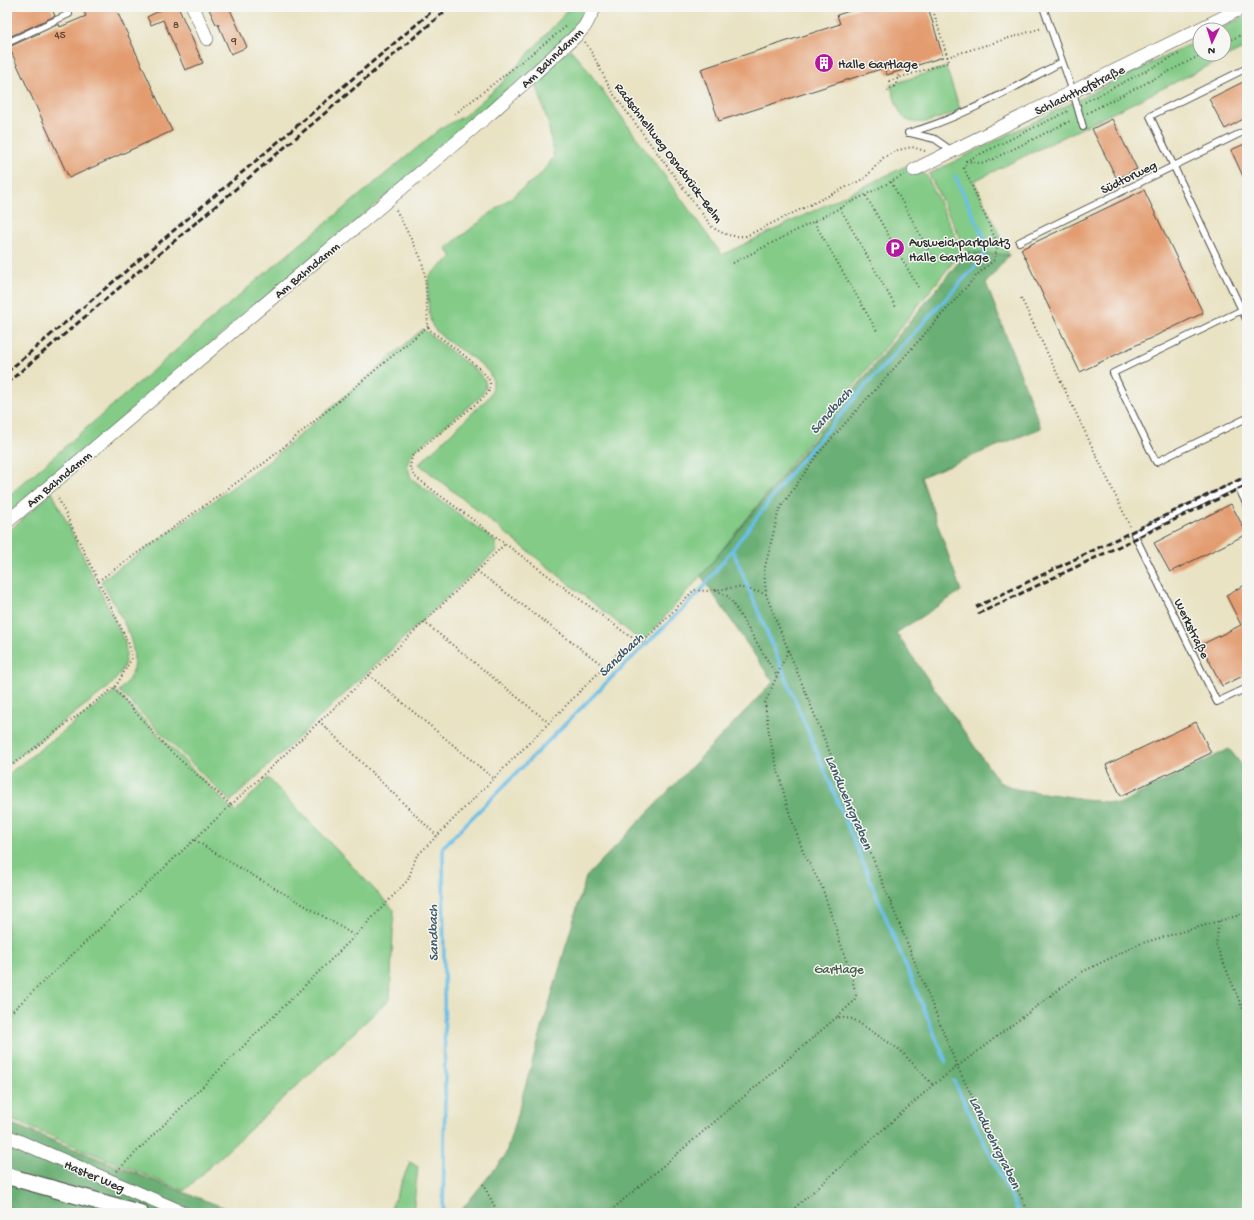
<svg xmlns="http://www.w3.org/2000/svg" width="1254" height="1220" viewBox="0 0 1254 1220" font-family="'Gochi Hand',sans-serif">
	<rect width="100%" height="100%" fill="#f6f6f2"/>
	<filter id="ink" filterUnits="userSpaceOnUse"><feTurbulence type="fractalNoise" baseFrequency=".025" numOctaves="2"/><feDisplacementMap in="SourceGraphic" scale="8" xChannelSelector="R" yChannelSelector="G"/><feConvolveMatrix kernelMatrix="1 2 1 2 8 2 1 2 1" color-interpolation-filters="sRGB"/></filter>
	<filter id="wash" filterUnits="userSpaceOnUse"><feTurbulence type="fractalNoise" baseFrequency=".012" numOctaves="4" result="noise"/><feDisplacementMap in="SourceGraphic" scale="16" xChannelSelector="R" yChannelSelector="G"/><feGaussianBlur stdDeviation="0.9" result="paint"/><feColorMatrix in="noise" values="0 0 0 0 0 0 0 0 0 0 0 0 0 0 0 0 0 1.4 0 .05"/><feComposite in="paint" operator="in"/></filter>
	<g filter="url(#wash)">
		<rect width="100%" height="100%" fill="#e9e3c4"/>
		<path fill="#83cb87" stroke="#577b59" d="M571,7H590L582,22L543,63L7,516V497L257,280L440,129L464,116L499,86Z
			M1247,15V47L974,181L1009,255L967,252L929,174L1200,39V54H1224V30H1218Z
			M570,49L584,65L722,255L906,166L927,176L962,251L701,576L642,642L419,464L489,397C491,393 493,389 493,385C495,362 442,346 432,325C427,314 428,288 429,276L452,257L446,248L540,175L554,157L548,123L535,80Z
			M946,67L960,109L957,112C942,117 912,132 901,114C896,106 894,94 890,85Z
			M423,329L479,373L485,381L486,388L480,397L412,453L407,465L411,478L495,541L497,550L230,802L119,691C122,687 127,683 129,679C146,649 115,608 101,581L268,462Z
			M52,492L125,642C128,664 123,671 109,687L7,765V533Z
			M115,691L235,812L268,778L394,910L390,999L184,1191L7,1118V775Z
			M410,1162L418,1167L413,1213H389Z"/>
		<path fill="#6aaf74" stroke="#4a6d50" d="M967,252L1009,255L986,283L1041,428L921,477L961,591L896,633L999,782L1016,789L1119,804L1229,749L1247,771V1213H459L505,1156L586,877L773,682L701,576Z
			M7,1122L180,1191L239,1213H23L7,1208Z"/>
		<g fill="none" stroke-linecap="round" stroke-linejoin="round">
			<path stroke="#6bbfe8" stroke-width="3.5" d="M733,551L946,1062
				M954,1081L1019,1213
				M443,1213L445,1093L443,847L609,680L698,594L797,465L869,382L974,268L984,255V238L955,176"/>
		</g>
		<g id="blocks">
			<path fill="#e39c70" d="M7,7H51L55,16L7,38Z
				M82,7H115L172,131L69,178L9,47L59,24L60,27L86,16Z
				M167,7H178L203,63L185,70L163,20L151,25L147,17Z
				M208,7H229L247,47L231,54L218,24H216Z
				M862,7H928L943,57L887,75L884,68L719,121L701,69L840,24L837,15Z
				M1247,80V117L1225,129L1209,99Z
				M1112,119L1137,169L1117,179L1092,129Z
				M1247,143V185L1231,150Z
				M1144,190L1203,313L1080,372L1021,249Z
				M1231,504L1247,534L1170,572L1154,543Z
				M1247,584V674L1222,686L1201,645L1241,625L1226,595Z
				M1196,722L1211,753L1121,796L1106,765Z"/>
		</g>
	</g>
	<g filter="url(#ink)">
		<use href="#blocks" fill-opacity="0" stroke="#484742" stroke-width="1"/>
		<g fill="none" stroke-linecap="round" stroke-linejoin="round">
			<defs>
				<path id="service" d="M1043,7L1073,92L1083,127
					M7,43L69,14L66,7
					M1247,68L1150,116L1247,321
					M908,133C963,118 1012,88 1062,62
					M910,133L935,139L952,151
					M1019,242L1247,130
					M1242,310L1113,373L1156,462L1247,418
					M1247,480L1134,534L1217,702L1247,688
					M1237,485L1247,505"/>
				<path id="minor" d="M193,7L207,39
					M914,170L1244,7
					M7,522L491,113L578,34L585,26L595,7
					M7,1136L184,1213
					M7,1212L10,1213"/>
				<path id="tertiary" d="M7,1176L140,1213"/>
			</defs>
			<use href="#service" stroke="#484742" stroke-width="8"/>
			<use href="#minor" stroke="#484742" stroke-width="14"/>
			<use href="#tertiary" stroke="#484742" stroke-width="18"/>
			<path stroke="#484742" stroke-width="2" stroke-dasharray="1 3" stroke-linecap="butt" d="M585,42L591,51L612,92L712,227C724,235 732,237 746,236L865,178L883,158L898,150L912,147L925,151
				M1224,43L1247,32
				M947,57L1042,28
				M889,81L949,62L932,7
				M1085,102L1181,53
				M1087,113L1203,54
				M455,114L568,25
				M966,161L979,163L987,162L1072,120
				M891,182L936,263
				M866,196L918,287
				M840,208L897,309
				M396,210L421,258L425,274L428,326L430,330C442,339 488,370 490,383C491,390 487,395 482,399L412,456L410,467L414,476L628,635L642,643
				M814,222L877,331
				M733,263L904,175
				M1021,298L1130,526
				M477,571L605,667
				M98,581L267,461L428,326
				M716,590L729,597L777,676
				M424,622L548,722
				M788,651L765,703L770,740L788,809L804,854L822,887L852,978L856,995L854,1001L837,1017L853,1019L900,1050L933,1085
				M369,675L493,778
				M114,688L169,750L231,805
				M319,721L437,836
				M7,769L116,686L132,658L129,644L57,496
				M195,840C247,874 302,902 355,936
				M1219,921L1216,945L1247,1019
				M7,1016L369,675L505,544
				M117,1171L355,936L408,880L416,857L618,653L642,643L694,590L706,591L739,587L766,594
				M483,1184L498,1213
				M608,1213L837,1017
				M789,1213L933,1085L1082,972L1139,944L1247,913
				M1029,1213L957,1066L766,595L764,571L779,510L817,455L977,275L994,260L998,245L964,168L966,161L1070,110"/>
			<use href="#service" stroke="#fff" stroke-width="6"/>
			<use href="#minor" stroke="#fff" stroke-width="13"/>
			<use href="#tertiary" stroke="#fff" stroke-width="16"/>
			<path stroke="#2b2b2b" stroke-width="3" stroke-dasharray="6 3" stroke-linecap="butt" d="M7,372L437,7
				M7,383L450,7
				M976,607L1247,476
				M978,614L1247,485"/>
			<path stroke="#484742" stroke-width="2" stroke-dasharray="1 3" stroke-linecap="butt" d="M887,91C896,87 899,82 898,72"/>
		</g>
	</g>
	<defs>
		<symbol id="building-disc" viewBox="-11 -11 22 22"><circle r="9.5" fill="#b5179e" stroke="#f6f6f2"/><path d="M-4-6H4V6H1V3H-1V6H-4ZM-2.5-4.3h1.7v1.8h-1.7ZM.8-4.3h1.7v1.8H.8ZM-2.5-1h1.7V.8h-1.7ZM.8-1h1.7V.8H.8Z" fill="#fff"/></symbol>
		<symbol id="parking-disc" viewBox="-11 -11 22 22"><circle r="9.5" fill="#b5179e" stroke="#f6f6f2"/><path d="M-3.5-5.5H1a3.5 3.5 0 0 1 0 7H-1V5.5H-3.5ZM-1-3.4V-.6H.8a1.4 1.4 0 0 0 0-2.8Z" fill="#fff"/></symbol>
	</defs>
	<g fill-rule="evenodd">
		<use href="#building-disc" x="813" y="52" width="22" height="22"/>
		<use href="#parking-disc" x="884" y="237" width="22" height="22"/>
	</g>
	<g text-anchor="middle" stroke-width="3" stroke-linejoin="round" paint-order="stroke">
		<g font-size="11" fill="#59473c">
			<text x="176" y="28">8</text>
			<text x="60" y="38">45</text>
			<text x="234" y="44">9</text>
		</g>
		<g font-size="13" fill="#2b2b2b" stroke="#f6f6f2">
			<text transform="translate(551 57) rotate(-44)" y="5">Am Bahndamm</text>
			<text transform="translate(1079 89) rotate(-26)" y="5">Schlachthofstraße</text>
			<text transform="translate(670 152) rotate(53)" y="5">Radschnellweg Osnabrück–Belm</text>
			<text transform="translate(1128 176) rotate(-26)" y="5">Südtorweg</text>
			<text transform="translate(306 269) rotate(-40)" y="5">Am Bahndamm</text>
			<text transform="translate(58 478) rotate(-40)" y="5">Am Bahndamm</text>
			<text transform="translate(1193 628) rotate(64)" y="5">Werkstraße</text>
			<text transform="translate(95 1175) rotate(23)" y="5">Haster Weg</text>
		</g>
		<g font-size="13" fill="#2b2b2b" stroke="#f6f6f2" text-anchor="start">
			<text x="838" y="68">Halle Gartlage</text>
			<text x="909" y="246">Ausweichparkplatz<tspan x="909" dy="15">Halle Gartlage</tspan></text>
		</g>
		<g font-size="13" fill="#455b47" stroke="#f6f6f2">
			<text x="839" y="973">Gartlage</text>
		</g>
		<g font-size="14" font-style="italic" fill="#3e5764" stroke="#f6f6f2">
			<text transform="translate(830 410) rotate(-49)" y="5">Sandbach</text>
			<text transform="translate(620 654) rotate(-44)" y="5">Sandbach</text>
			<text transform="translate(850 802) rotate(67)" y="5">Landwehrgraben</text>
			<text transform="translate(432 933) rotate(-91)" y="5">Sandbach</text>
			<text transform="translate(996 1142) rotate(64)" y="5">Landwehrgraben</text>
		</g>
	</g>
	<rect width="1254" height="1220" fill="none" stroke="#f6f6f2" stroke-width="24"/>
	<g transform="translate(1212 42) rotate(184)"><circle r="19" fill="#f6f6f2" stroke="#a5a5a2"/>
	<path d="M0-3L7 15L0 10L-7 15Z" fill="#b5179e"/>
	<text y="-6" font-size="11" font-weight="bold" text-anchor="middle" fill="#2b2b2b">N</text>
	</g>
</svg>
